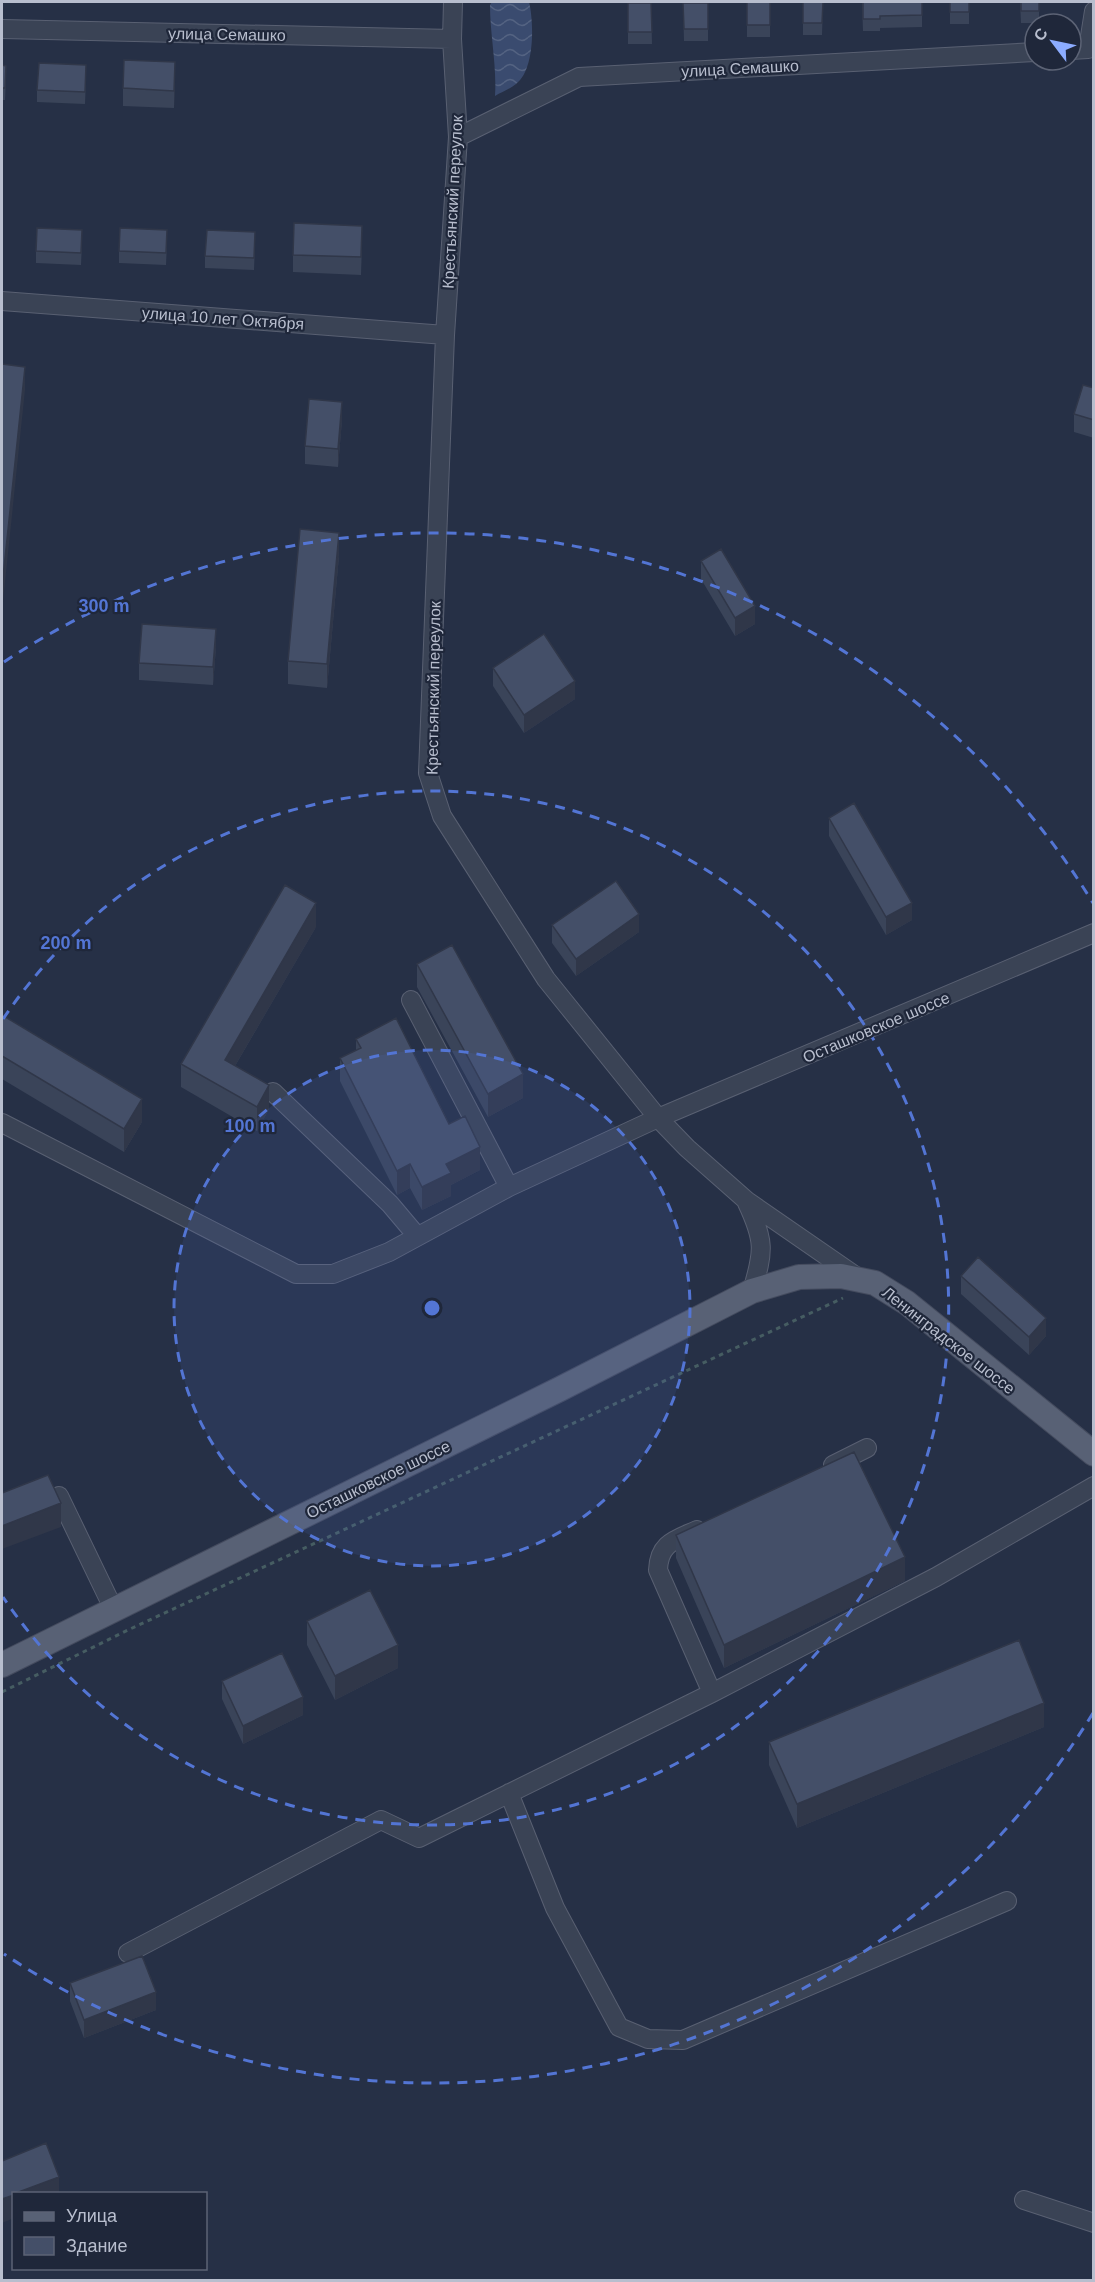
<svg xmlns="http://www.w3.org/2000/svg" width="1095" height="2282" viewBox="0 0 1095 2282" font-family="Helvetica,sans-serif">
	<defs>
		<pattern id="water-waves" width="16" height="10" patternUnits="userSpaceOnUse" patternTransform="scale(1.5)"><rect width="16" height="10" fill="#3a4b6f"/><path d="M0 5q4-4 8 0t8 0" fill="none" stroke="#546382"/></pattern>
	</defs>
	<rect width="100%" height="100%" fill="#263046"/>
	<path fill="url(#water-waves)" d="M492,2H529C534,22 535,70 516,84C510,89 502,92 495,96C497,65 490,35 490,5Z"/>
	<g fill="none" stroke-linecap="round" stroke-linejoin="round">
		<defs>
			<path id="minor" d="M453,2L452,39L458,137L445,335L428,773L442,816L546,979L658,1118L687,1148L747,1201L857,1277
				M2,29L452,39
				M1071,50L1088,49L1094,11
				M458,137L579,77L1035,52
				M2,301L445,335
				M411,1000L509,1187
				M273,1092L390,1204L417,1236
				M2,1123L296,1274H333L389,1252L509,1187L658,1118L1094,933
				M747,1203C765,1241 764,1251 752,1291
				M833,1465L867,1448
				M59,1496L114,1610
				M697,1530C675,1540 659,1543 658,1570L712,1693
				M509,1793L555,1908L619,2027L648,2039L683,2040L1007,1901
				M128,1953L381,1820L419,1838L712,1693L936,1577L1094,1486
				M1024,2200L1094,2223"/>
			<path id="major" d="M2,1665L560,1389L752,1291L799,1277L841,1276L875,1283L907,1303L1094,1454"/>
		</defs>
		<use href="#minor" stroke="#596072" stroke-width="20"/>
		<use href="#major" stroke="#444b5e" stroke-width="26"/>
		<path stroke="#465d62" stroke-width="3" stroke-dasharray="4.5 4.5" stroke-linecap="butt" d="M2,1692L128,1630L843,1298"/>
		<use href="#minor" stroke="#3a4355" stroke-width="18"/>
		<use href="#major" stroke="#586175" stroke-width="24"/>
	</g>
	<path fill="#3a4459" d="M242,2H274V3Z
		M747,2H770V37H747Z
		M803,2H823L822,35H803Z
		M862,2H922V27L880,28V31H863Z
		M950,2H969V24H950Z
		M1020,2H1039V23H1021Z
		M628,3H651L652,44H628Z
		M683,3H708V41H684Z
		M2,65L6,78L5,100H2Z
		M86,77L85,104L37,102V90Z
		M175,80L174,108L123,106V88Z
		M82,242L81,265L36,263V251Z
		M167,242L166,265L119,263V251Z
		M255,244L254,270L205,268V256Z
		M362,244L361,275L293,272V255Z
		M1094,388V438L1074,432V414Z
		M342,420L338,467L305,464V446Z
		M339,556L327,688L288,684V661Z
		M701,561L755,624L735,636L701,579Z
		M216,647L213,685L139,680V663Z
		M493,668L575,699L524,733L493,686Z
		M829,818L912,920L886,935L829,836Z
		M552,925L639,932L576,976L552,943Z
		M316,927L235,1066L269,1109L257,1131L181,1087V1064Z
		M417,964L523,1098L488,1117L417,987Z
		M2,1015L142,1122L124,1152L2,1079Z
		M356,1039L449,1124L480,1170L451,1185V1196L422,1210L410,1188L397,1195L340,1081V1058L356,1050Z
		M961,1276L1046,1336L1029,1355L961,1294Z
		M676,1535L905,1581L724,1668L676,1558Z
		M307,1621L398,1668L335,1700L307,1645Z
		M222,1681L303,1715L243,1744L222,1699Z
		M1044,1727L797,1828L769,1765V1742Z
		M70,1983L156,2010L84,2038L70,2001Z"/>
	<path fill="#303749" d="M175,62V80L174,108V91Z
		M25,367V390L2,611V587Z
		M342,402V420L338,467V449Z
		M339,533V556L327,688V664Z
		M755,606V624L735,636V618Z
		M216,629V647L213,685V667Z
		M575,681V699L524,733V715Z
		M316,903V927L225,1083V1060Z
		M912,903V920L886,935V917Z
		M639,914V932L576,976V959Z
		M523,1074V1098L488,1117V1094Z
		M269,1085V1109L257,1131V1107Z
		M142,1099V1122L124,1152V1129Z
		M480,1147V1170L451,1185V1196L422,1210V1187L446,1164Z
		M410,1164V1188L397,1195V1171Z
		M1046,1318V1336L1029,1355V1337Z
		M61,1503V1527L2,1549V1526Z
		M905,1557V1581L724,1668V1645Z
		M398,1645V1668L335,1700V1676Z
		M303,1697V1715L243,1744V1726Z
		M1044,1703V1727L797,1828V1804Z
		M156,1992V2010L84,2038V2020Z
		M59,2177V2193H16Z
		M14,2195V2218L2,2223V2199Z"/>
	<path fill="#444f68" stroke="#303749" stroke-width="1.5" d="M747,2H770V25H747Z
		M803,2H823L822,23H803Z
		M863,2H922V15L880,16V19H863Z
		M950,2H969V12H950Z
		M1021,2H1039V11H1021Z
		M628,3H651L652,32H628Z
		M683,3H708V29H684Z
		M124,60L175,62L174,91L123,88Z
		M39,63L86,65L85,92L37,90Z
		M2,65L6,66L5,88H2Z
		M294,223L362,226L361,257L293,255Z
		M37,228L82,230L81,253L36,251Z
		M120,228L167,230L166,253L119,251Z
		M207,230L255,232L254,258L205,256Z
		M2,364L25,367L2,587Z
		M1083,385L1094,388V420L1074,414Z
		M309,399L342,402L338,449L305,446Z
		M300,529L339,533L327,664L288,661Z
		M721,549L755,606L735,618L701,561Z
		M142,624L216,629L213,667L139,663Z
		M544,634L575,681L524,715L493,668Z
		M854,803L912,903L886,917L829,818Z
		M616,881L639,914L576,959L552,925Z
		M285,885L316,903L225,1060L269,1085L257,1107L181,1064Z
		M452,945L523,1074L488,1094L417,964Z
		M2,1015L142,1099L124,1129L2,1056Z
		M396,1018L449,1124L465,1116L480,1147L446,1164L451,1173L422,1187L410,1164L397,1171L340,1058L361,1048L356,1039Z
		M978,1257L1046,1318L1029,1337L961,1276Z
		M854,1452L905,1557L724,1645L676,1535Z
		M48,1475L61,1503L2,1526V1493Z
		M370,1590L398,1645L335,1676L307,1621Z
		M1019,1640L1044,1703L797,1804L769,1742Z
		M282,1653L303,1697L243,1726L222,1681Z
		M142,1956L156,1992L84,2020L70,1983Z
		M46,2143L59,2177L16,2193H14V2195L2,2199V2161Z"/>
	<circle cx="432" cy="1308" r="258" fill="#5375d4" fill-opacity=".12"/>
	<g fill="none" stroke="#5375d4" stroke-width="3" stroke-dasharray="10 8">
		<circle cx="432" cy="1308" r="258"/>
		<path d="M3 1019A517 517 0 1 1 3 1597"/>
		<path d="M1093 1713A775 775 0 0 1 4 1954M4 662A775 775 0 0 1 1093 903"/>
	</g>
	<g text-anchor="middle" stroke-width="4.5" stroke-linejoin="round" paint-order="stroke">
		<g font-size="16" fill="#b8bece" stroke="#1f273a">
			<text transform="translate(227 34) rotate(1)" y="6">улица Семашко</text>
			<text transform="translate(740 68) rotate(-3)" y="6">улица Семашко</text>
			<text transform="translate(452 202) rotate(-87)" y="6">Крестьянский переулок</text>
			<text transform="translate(223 318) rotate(4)" y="6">улица 10 лет Октября</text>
			<text transform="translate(433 688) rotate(-89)" y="6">Крестьянский переулок</text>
			<text transform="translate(876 1027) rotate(-23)" y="6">Осташковское шоссе</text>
			<text transform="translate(949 1340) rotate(38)" y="6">Ленинградское шоссе</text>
			<text transform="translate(378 1479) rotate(-26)" y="6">Осташковское шоссе</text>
		</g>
	</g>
	<circle cx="432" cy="1308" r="9" fill="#5375d4" stroke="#1f273a" stroke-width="3"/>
	<g font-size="18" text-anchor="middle" font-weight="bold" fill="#5375d4" stroke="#1f273a" stroke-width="4.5" stroke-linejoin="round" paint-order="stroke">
		<text x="104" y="612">300 m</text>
		<text x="66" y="949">200 m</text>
		<text x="250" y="1132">100 m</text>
	</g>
	<rect width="1095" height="2282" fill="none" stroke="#b8bece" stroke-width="6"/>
	<rect x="12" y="2192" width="195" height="78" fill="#1f273a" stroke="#5c6375" stroke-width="1.5"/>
	<rect x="24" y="2212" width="30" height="9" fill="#586175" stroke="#5c6375" stroke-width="1.5"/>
	<text x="66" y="2222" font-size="18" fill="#b8bece">Улица</text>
	<rect x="24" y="2237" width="30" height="18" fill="#444f68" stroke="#5c6375" stroke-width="1.5"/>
	<text x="66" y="2252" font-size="18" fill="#b8bece">Здание</text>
	<g transform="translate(1053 42) rotate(302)"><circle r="28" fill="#1f273a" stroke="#5c6375" stroke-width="1.5"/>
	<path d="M0-4.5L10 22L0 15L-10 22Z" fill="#8cacff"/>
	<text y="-9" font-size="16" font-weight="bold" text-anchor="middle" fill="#b8bece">С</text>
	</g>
</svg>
